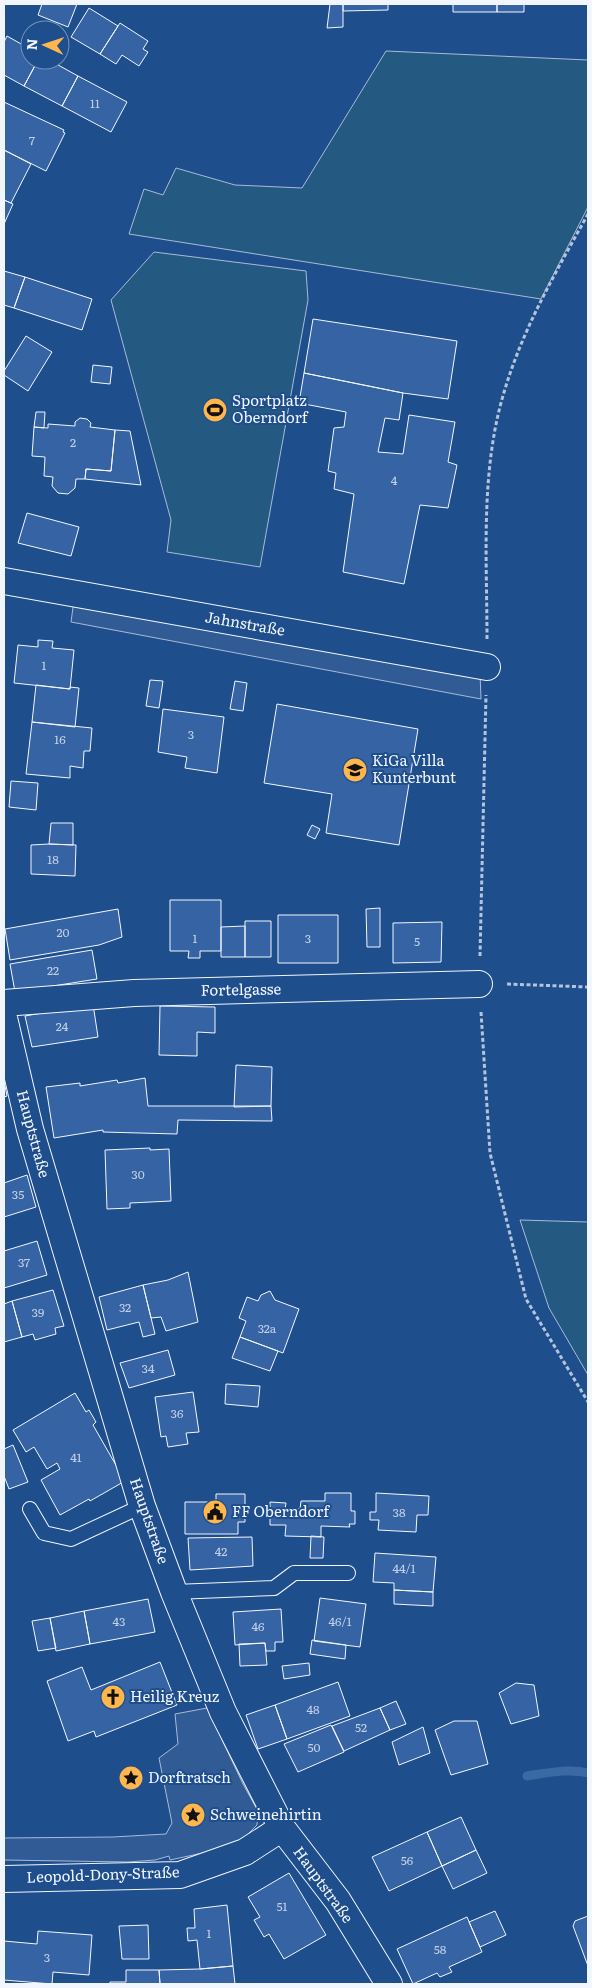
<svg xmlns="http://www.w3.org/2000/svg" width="592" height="1988" viewBox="0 0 592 1988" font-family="Literata,serif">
	<rect width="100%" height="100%" fill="#1f4e8c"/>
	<path fill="#245a82" stroke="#a8bbd7" d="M386,51L588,60V207L541,299L129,234L144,189L163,195L176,168L235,185L302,188Z
		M154,252L306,271L308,300L260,567L167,552L171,520L111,300Z
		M520,1220L588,1222V1375L549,1308Z"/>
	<path fill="#305b95" stroke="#a8bbd7" d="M74,600L480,673L481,699L71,622Z
		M207,1708L243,1784L258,1811L257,1825L245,1837L226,1848L170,1860L169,1856L155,1860L128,1862L4,1860V1838L113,1837L166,1834L172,1823L159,1758L178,1744L175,1714Z"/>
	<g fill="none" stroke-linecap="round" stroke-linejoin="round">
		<path stroke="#3b69a3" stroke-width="9" d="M527,1776C547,1773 569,1768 588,1773"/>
	</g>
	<path fill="#3563a3" stroke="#f2f6ff" d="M42,4H77L68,27L38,15Z
		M330,4H343V27L327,28Z
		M343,4H388V10L343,11Z
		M453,4H497V12H453Z
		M497,4H524V12H497Z
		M89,8L118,26L100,54L71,37Z
		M120,23L148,41L143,49L148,52L139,66L122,55L116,64L100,54Z
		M7,36L30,49V60H38L24,86L4,75V42Z
		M38,60H49L78,76L62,106L24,86Z
		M78,76L127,102L111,132L62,106Z
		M4,102L64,130L63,132L65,133L46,171L4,150Z
		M4,150L31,164L11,203L4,200Z
		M4,200L13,204L4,224Z
		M4,271L25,277L14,308L4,305Z
		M25,277L92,299L82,330L14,308Z
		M313,319L457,341L448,399L403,393L304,373Z
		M26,336L52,352L28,391L4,375V371Z
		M93,365L112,367L110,384L91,382Z
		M304,373L403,393L399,420L385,418L378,452L403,454L409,415L455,422L448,462L457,465L448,508L420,505L404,584L343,572L354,494L334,489L336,473L328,471L334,428L344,427L346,412L299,403Z
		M36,412H45L44,428L34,427Z
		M80,418L87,419L91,423L90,427L115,430L111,471L86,469L85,479H76L75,488L68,494L58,493L52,486L53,477L44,476L45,457L32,456L34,427L48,428V424L75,426V422Z
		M115,430L130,431L141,485L85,479L86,469L111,471Z
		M27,513L79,527L71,556L18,543Z
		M38,640L53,641L52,648L74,650L70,689L14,683L18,645L38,647Z
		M150,680L163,681L159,708L146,706Z
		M235,681L247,683L243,711L230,709Z
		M36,685L70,689V687L79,688L75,727L32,722Z
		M277,704L418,729L399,845L326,833L332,794L264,783Z
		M163,709L224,717L217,773L185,768L187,757L158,752Z
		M32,722L92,728L90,751H84L83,768L70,766V778L26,774Z
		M11,781L38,783L36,810L9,807Z
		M51,823H73V845L49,844Z
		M312,825L320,829L315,839L307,835Z
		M49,844L76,845L75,876L31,874V845Z
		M170,900H221V951H200V958H188L189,951H170Z
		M380,908V947H367L366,909Z
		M118,909L122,937L99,945L10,960L5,929Z
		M278,915H338V963H278Z
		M245,921H271V957H245Z
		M442,922L441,962L393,963V923Z
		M245,926V957H221V927Z
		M92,950L97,979L15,992L10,964Z
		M93,1004L98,1037L32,1047L25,1016Z
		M160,1006L215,1007V1033L197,1032V1056L159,1055Z
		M236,1065L272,1067L271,1106L234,1107Z
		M145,1078L148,1106H271L272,1121L178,1120L177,1134L103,1132V1130L54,1138L46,1087L80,1083V1086L117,1080L118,1083Z
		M4,1081L7,1096L4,1097Z
		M150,1148V1150L169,1149L171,1201L130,1203V1208L107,1209L105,1150Z
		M27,1175L36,1207L4,1217V1183Z
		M37,1241L47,1275L4,1288V1251Z
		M188,1272L198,1322L166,1331L161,1317L151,1318L143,1285L168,1280Z
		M143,1285L155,1334L143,1337L139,1322L107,1330L99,1297Z
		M53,1290L64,1326L55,1328L56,1334L35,1340L33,1334L22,1337L12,1301Z
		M270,1291L275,1300L299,1309L283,1353L240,1337L246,1321L239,1318L247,1297L258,1301L261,1295Z
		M12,1301L22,1337L4,1342V1304Z
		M240,1337L278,1351L270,1371L232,1358Z
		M168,1350L175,1375L129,1388L120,1363Z
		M226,1384L260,1386L258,1407L225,1404Z
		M193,1392L199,1432L186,1433L188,1444L168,1447L166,1436L161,1437L155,1397Z
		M75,1393L86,1412L89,1410L96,1422L93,1425L125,1481L90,1501L89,1499L60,1515L41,1480L60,1469L57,1463L47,1469L34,1447L26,1452L13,1430Z
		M13,1445L28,1482L9,1489L4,1476V1449Z
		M325,1493H351V1511H355V1524H349L350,1527L321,1526V1537L285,1536L286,1525H270V1502L286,1503L285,1509H300L301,1501H325Z
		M376,1493L429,1496L428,1515H417L416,1532L378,1530L379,1520H370V1512H376Z
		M216,1494H245V1522H238V1534H185V1502H216Z
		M311,1536L324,1537L323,1558H310Z
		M252,1537L253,1566L190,1570L188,1538Z
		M375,1553L436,1557L433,1592L394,1590V1583L373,1582Z
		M394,1590L433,1592V1606L394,1604Z
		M320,1598L366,1604L360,1647L314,1641Z
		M148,1599L155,1632L90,1644L84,1611Z
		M281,1609L283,1642H275V1651H266L265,1643L235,1645L233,1612Z
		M84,1611L90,1644L56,1651L50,1618Z
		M50,1618L56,1648L38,1651L32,1621Z
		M312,1640L346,1645L345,1659L310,1654Z
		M265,1643L267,1665L240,1666L239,1644Z
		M160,1662L177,1705L96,1737L94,1731L68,1741L47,1681L82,1667L91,1690Z
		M309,1663L310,1675L284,1679L282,1666Z
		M338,1682L350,1716L287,1739L275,1705Z
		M516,1683L534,1685L539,1716L511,1724L499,1693Z
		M396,1701L406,1724L390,1730L380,1708Z
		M275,1705L287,1739L258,1749L246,1715Z
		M380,1708L390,1730L344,1751L332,1726Z
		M454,1721H477L488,1764L451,1775L435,1730Z
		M331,1725L344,1752L298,1772L284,1744Z
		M423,1727L430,1753L399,1765L392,1742Z
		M461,1817L476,1850L442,1866L427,1832Z
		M427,1832L442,1866L389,1891L372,1857Z
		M476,1850L487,1873L453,1889L442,1866Z
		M289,1873L326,1935L284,1959L269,1934L264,1937L254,1920L260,1917L248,1897Z
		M227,1905L233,1966L200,1969L197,1940L188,1941L187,1928H195L194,1909Z
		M495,1911L506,1935L480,1947L469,1922Z
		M588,1916V1966L573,1926L575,1921Z
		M467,1917L482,1952L449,1967L452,1972L440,1977L437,1973L413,1984L397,1949Z
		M148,1925L149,1959H122L119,1926Z
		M38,1931L92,1935L89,1975L53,1972L52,1984L4,1980V1941L37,1944Z
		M233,1966L235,1984H160L159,1970L200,1969Z
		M126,1970H159L160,1984H110V1982H126Z"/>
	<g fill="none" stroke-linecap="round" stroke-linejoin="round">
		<defs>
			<path id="service" d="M30,1509L44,1533L71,1539L142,1506
				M174,1592L274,1588L294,1573H348"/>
			<path id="minor" d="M4,581L487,667
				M4,1003L134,993L479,984
				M4,1018L30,1129L142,1506L174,1592L223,1712L282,1828L338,1901L389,1984
				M4,1879L180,1875L245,1852L282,1828"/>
		</defs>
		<use href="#service" stroke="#f2f6ff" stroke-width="16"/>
		<use href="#minor" stroke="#f2f6ff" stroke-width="28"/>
		<path stroke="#b3c4dc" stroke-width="3" stroke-dasharray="4 2.5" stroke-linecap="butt" d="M487,639C487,556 480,469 505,389C524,326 557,270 588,214
			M480,956L486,695
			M507,984L588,987
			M481,1012L490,1153L526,1299L588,1402"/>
		<use href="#service" stroke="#1f4e8c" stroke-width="14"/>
		<use href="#minor" stroke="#1f4e8c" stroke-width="26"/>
	</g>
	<defs>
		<symbol id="stadium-disc" viewBox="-11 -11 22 22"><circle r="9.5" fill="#ffb74d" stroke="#1f4e8c"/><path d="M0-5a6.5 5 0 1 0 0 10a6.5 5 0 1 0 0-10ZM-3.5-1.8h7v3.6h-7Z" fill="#111"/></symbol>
		<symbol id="school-disc" viewBox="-11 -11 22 22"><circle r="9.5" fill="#ffb74d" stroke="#1f4e8c"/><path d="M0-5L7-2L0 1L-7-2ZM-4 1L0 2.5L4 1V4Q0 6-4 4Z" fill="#111"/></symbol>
		<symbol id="civic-disc" viewBox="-11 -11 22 22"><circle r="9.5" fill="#ffb74d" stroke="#1f4e8c"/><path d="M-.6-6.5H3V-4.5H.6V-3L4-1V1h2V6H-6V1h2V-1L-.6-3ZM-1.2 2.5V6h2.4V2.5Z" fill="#111"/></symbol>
		<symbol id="church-disc" viewBox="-11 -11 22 22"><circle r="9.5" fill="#ffb74d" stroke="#1f4e8c"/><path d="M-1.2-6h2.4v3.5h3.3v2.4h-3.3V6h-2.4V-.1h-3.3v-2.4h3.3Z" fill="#111"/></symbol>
		<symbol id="sight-disc" viewBox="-11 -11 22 22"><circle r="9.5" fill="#ffb74d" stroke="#1f4e8c"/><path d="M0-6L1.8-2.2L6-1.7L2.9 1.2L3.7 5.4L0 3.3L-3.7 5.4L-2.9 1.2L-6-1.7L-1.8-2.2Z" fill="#111"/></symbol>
	</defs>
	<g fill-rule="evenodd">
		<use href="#stadium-disc" x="201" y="396" width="28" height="28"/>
		<use href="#school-disc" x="341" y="756" width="28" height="28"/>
		<use href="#civic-disc" x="201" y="1498" width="28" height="28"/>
		<use href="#church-disc" x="99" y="1683" width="28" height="28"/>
		<use href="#sight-disc" x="117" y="1764" width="28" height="28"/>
		<use href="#sight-disc" x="179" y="1801" width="28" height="28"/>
	</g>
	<g text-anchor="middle" stroke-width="4" stroke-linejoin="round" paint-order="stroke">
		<g font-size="12" fill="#c3d1e8">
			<text x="95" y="108">11</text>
			<text x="32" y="145">7</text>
			<text x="73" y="447">2</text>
			<text x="394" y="485">4</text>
			<text x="44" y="670">1</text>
			<text x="191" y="739">3</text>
			<text x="60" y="744">16</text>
			<text x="53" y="864">18</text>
			<text x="63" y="937">20</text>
			<text x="195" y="943">1</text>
			<text x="308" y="943">3</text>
			<text x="417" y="946">5</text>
			<text x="53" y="975">22</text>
			<text x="62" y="1031">24</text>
			<text x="138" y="1179">30</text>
			<text x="18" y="1199">35</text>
			<text x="24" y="1267">37</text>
			<text x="125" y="1312">32</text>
			<text x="38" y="1317">39</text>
			<text x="267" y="1333">32a</text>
			<text x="148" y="1373">34</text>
			<text x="177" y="1418">36</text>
			<text x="76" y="1462">41</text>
			<text x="399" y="1517">38</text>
			<text x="221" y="1556">42</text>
			<text x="404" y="1573">44/1</text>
			<text x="119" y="1626">43</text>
			<text x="340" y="1626">46/1</text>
			<text x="258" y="1631">46</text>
			<text x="313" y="1714">48</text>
			<text x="361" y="1732">52</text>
			<text x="314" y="1752">50</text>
			<text x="407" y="1865">56</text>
			<text x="282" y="1911">51</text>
			<text x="209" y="1938">1</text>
			<text x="440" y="1954">58</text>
			<text x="47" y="1962">3</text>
		</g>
		<g font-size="15" fill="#f2f6ff" stroke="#1f4e8c" text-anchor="start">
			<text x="232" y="406">Sportplatz<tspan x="232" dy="17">Oberndorf</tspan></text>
			<text x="372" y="766">KiGa Villa<tspan x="372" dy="17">Kunterbunt</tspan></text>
			<text x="232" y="1517">FF Oberndorf</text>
			<text x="130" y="1702">Heilig Kreuz</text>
			<text x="148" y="1783">Dorftratsch</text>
			<text x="210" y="1820">Schweinehirtin</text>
		</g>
		<g font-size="15" fill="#f2f6ff" stroke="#1f4e8c">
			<text transform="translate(245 624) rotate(10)" y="5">Jahnstraße</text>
			<text transform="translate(241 990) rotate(-1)" y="5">Fortelgasse</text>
			<text transform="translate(33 1134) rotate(75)" y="5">Hauptstraße</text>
			<text transform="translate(149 1521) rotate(71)" y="5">Hauptstraße</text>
			<text transform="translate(103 1875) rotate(-2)" y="5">Leopold-Dony-Straße</text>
			<text transform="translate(323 1885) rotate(54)" y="5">Hauptstraße</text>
		</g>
	</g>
	<rect width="592" height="1988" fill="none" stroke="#f2f6ff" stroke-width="10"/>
	<g transform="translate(45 45) rotate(273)"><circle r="24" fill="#1f4e8c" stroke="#7391ba"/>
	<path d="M0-4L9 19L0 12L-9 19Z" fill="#ffb74d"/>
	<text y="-8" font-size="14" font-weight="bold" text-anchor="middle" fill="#f2f6ff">N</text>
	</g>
</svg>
